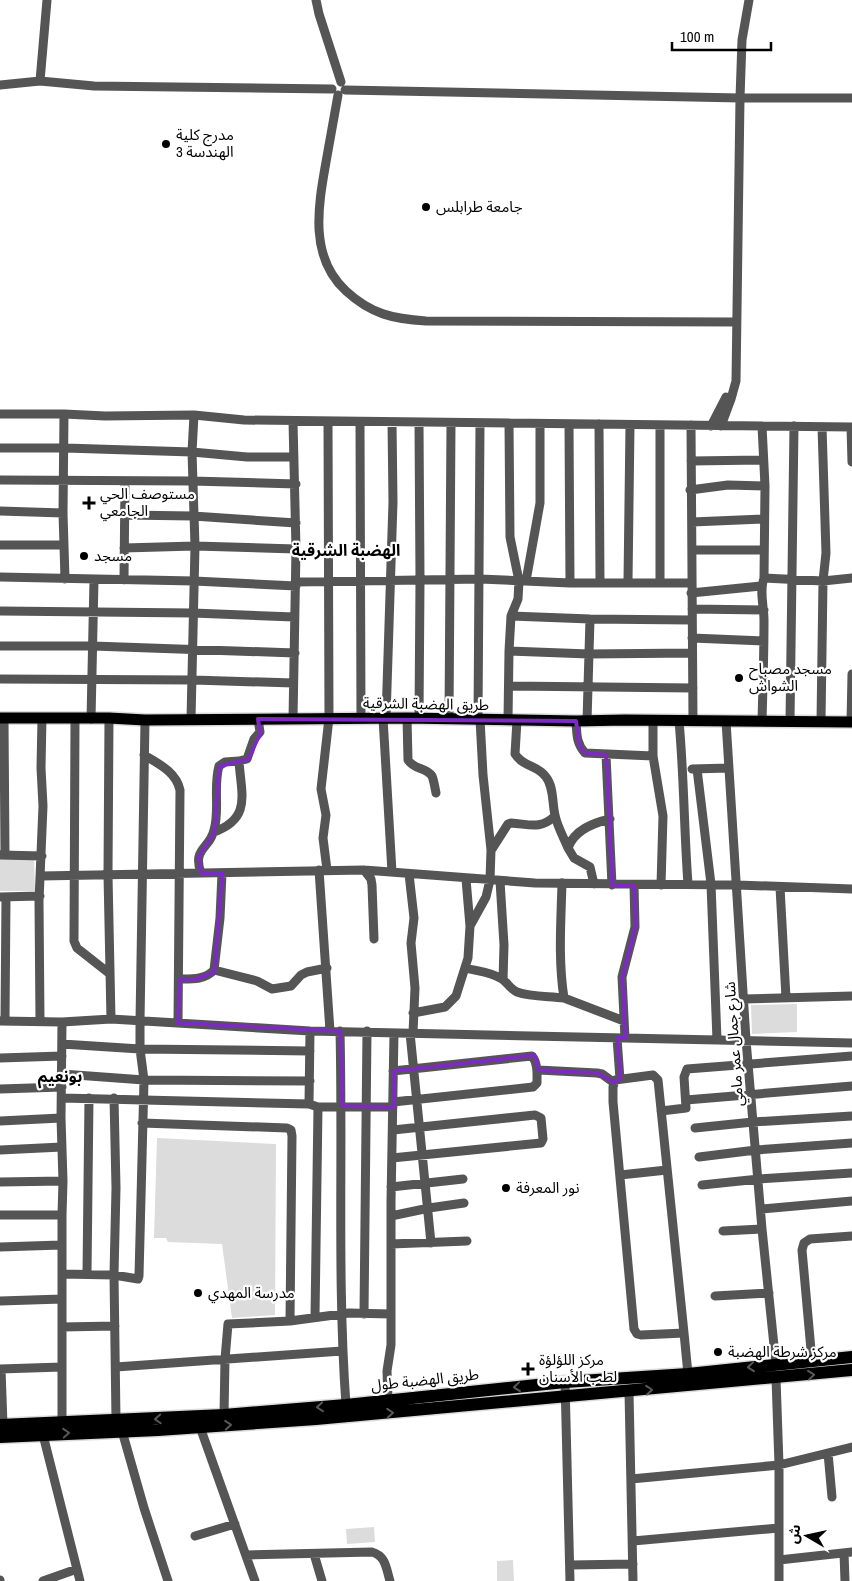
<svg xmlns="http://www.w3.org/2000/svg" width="852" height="1581" viewBox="0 0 852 1581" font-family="'Archivo Narrow','Noto Sans Arabic',sans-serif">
	<rect width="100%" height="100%" fill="#fff"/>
	<path fill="#dcdcdc" d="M0,858H34L35,891H0Z
		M797,1004V1032L752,1034L751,1005Z
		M157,1138L276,1144L275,1315L232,1318L222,1244L168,1242L166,1238H154Z
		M374,1527L375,1542L347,1544L346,1529Z
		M513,1560L514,1581H497V1561Z"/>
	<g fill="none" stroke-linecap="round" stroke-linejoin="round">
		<defs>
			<path id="major" d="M0,718H109L145,720L407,718L576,721L625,720L852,722"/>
			<path id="highway" d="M0,1425L224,1415L346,1405L565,1382L688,1374L852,1357
				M0,1437L158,1430L316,1419L852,1370"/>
		</defs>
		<use href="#major" stroke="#dbdbdb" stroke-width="14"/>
		<use href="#highway" stroke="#dbdbdb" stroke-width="15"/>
		<path stroke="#555" stroke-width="9" d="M316,0L319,14L341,82
			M40,81L47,0
			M0,85L40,81L94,86L332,89
			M345,90L740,98H852
			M338,95C334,117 330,140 326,162C318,207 309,257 346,291C371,314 393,319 426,321L737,322
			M0,414H64L105,416L194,415L244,420L852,427
			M64,414L63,513L65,579
			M293,421L296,549L293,719
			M360,422L361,718
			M509,423L510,537L519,581L518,599L511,616
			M569,424L570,583
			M599,424L600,582
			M660,425V583
			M691,425L693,721
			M711,426L726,397
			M721,426L731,399L736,381L740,98L742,40L749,0
			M851,427L852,462
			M0,448H65L192,452L247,457H294
			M691,461L762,460
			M0,480L192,481L296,484
			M690,490L728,485L765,486
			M0,511L63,513
			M124,515L193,516L296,523
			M692,522L763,519
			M0,545H64
			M124,548L195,546L296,549
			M692,550H763
			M0,577L194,581L296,586
			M764,578L823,581L852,578
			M124,580L125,481
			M526,581L540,503V424
			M296,582L480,579L570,583H691
			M628,582L630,425
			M691,593L761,586
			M692,609L764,610
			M0,611L193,613L294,617
			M692,638L764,641
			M0,646H93L295,653
			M509,651L589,654L692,653
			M0,679L193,680L293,683
			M509,686L693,688
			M4,718L5,855
			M109,718L108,875L111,1019
			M383,718L392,872
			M386,718L393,502L392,422
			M407,718L408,760C414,770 426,767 432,776C434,781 435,788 436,793
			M419,718L420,580L419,422
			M75,719L74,941L77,948L110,974
			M91,719L94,580
			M191,719L195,546L192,452L194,415
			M449,719L451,423
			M478,719L480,423
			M508,720L509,651L511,616L590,619L691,620
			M517,720L515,754C523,767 538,765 546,777C554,787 552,803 555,815C557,826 564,838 568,848
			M653,720V756L663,816L661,885
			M576,721C577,734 576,743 585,753L653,756
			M587,721L590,619
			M679,721C684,775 684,830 688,884
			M726,721L746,1040L762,1229L776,1365
			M762,721C763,687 764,654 764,620C764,606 759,591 764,578L765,486L762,426
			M790,721L794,426
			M821,721L823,581L826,553L822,427
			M851,722L852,674
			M144,755C159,764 176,772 180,790L178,1023
			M606,755L612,885
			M692,769L729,768
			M697,769L711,884L717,1040
			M214,832C252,818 241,794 239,761
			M492,849L508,824L511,823C529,824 540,830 555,816
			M0,855L42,856
			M319,870L330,1031
			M327,870L323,838L326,815L321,789L329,718L328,421
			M364,870L371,879L372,885L374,939
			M201,873C192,848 210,849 214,830C220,810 213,787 219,766L225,762L239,761L247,759L254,739L260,732L258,719
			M409,874L414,918L411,943L415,988L413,1033
			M41,876L364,870L535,883L737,885L852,889
			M500,881L504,945L503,980
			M562,883C561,921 558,960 564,998L624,1021
			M594,884L590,867L574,858L568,848C574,830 593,823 610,819
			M780,887L786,998
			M0,897L40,896
			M470,926L486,897L490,880L491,850L483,775L480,719
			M465,968C477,971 491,972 502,979C508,983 510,989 517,992C531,997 549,996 564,998
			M214,970L257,981L272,989L291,986L301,975L307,972L327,968
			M179,979C191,979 205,980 214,970L220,918L222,873
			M744,999L852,996
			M413,1013L445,1007L456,996L468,958L470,926L466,879
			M0,1021L62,1022L111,1019L310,1031L852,1043
			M5,1021L6,897
			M40,1021L39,901L43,806L41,768L42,718
			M340,1031C343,1155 337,1280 346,1405
			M410,1033L431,1243
			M617,1038L620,1079
			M625,1038L622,977L635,927L634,885
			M62,1044L140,1049L310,1051
			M0,1058L62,1056
			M538,1070L597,1073L602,1074L613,1082
			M62,1074L144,1080L310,1081
			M0,1089L62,1087
			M62,1098L309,1104L318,1107H393
			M114,1098L116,1188L114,1275L116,1420
			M686,1100L852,1086
			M393,1102L533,1087L537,1083C537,1074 538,1063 532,1056L393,1071
			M309,1104L310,1031
			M661,1111L686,1108L684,1077L687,1069L852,1056
			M0,1121L61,1118
			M142,1123L287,1128L291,1130L292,1136L290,1321
			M695,1128L753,1122L852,1116
			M0,1150L62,1147
			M699,1157L756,1150L852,1143
			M392,1158L541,1143L543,1139L541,1118L535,1115L393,1130
			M620,1175L667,1170
			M0,1182L63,1181
			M702,1185L759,1179L852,1173
			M391,1187L463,1179
			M761,1209L852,1201
			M0,1215H62
			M391,1216L429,1208L464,1203
			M723,1231L762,1229
			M391,1244L467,1241
			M0,1247L61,1245
			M62,1274L114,1275L138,1279L139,1276L144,1080L140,1049V1022L145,720
			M87,1274L89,1098
			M715,1296L769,1293
			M0,1301L62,1299
			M364,1314L367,1031
			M315,1317L318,1107
			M62,1327L115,1326
			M684,1333L641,1335L637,1334L634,1329L613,1102V1087L615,1080L653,1075L658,1080L684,1333L688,1374
			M812,1361L802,1250L804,1243L810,1239L852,1236
			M116,1367L342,1351
			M0,1369L62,1367
			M1,1369L3,1425
			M776,1378L779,1465V1581
			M565,1382L570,1581
			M629,1392L633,1581
			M388,1400L387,1371L391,1345V1202L394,1033
			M224,1415L225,1359L228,1324L290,1321L349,1313L391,1314
			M62,1422V1215L63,1181L61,1118L62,1022
			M200,1427L255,1581
			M42,1431L80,1581
			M122,1431L144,1508L168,1581
			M828,1453L832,1497
			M631,1479L779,1465L852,1447
			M195,1536L235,1524
			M633,1541L779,1528
			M844,1553L845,1581
			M314,1554L322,1581
			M246,1555L372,1552C386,1556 386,1568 390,1581
			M779,1560L852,1552
			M570,1565L633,1564
			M0,1580V1581
			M43,1581L77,1569"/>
		<use href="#major" stroke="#000" stroke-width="11"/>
		<use href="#highway" stroke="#000" stroke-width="12"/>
	</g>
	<defs><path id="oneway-chevron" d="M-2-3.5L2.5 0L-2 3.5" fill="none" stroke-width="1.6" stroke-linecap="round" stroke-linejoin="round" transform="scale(1.25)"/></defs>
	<g stroke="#595959">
		<use href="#oneway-chevron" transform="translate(751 1367) rotate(174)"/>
		<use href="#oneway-chevron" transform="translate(811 1375) rotate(-6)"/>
		<use href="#oneway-chevron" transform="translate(517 1387) rotate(174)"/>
		<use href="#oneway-chevron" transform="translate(649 1390) rotate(-5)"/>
		<use href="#oneway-chevron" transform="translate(320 1407) rotate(175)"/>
		<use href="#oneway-chevron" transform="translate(390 1413) rotate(-4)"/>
		<use href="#oneway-chevron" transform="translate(158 1419) rotate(177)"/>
		<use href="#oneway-chevron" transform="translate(228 1425) rotate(-4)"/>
		<use href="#oneway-chevron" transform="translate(66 1433) rotate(-4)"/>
	</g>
	<path fill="none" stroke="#7b2cbf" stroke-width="4" stroke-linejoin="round" d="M258,719L576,721L579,746L585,753L606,755L612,885H634L635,927L622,977L625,1038H617L620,1079L613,1082L597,1073L538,1070L534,1055L393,1071V1107L342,1106L340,1031L178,1023L179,979H195L214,972L222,873H201L198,857L214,832L219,766L248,759L260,734Z"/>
	<g fill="#000" stroke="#fff" stroke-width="2">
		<circle cx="166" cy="144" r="5"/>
		<circle cx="426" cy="207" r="5"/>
		<path d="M86.5 495.5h5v5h5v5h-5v5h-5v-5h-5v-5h5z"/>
		<circle cx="84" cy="556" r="5"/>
		<circle cx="739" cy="678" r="5"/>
		<circle cx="506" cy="1188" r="5"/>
		<circle cx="198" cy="1293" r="5"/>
		<circle cx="718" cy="1352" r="5"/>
		<path d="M525.5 1361.5h5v5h5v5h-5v5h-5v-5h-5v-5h5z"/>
	</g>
	<g text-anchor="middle" stroke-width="4.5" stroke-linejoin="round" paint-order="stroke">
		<g font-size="15" fill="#000" stroke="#fff" text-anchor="start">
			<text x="176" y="140">مدرج كلية<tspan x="176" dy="17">الهندسة 3</tspan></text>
			<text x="436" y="212">جامعة طرابلس</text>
			<text x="100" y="499">مستوصف الحي<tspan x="100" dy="17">الجامعي</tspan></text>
			<text x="94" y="561">مسجد</text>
			<text x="749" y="674">مسجد مصباح<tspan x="749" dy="17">الشواش</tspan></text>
			<text x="516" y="1193">نور المعرفة</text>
			<text x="208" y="1298">مدرسة المهدي</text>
			<text x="728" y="1357">مركز شرطة الهضبة</text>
			<text x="539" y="1365">مركز اللؤلؤة<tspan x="539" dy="17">لطب الأسنان</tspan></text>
		</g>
		<g font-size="15" fill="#000" stroke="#fff">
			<text transform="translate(426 704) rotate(1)" y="5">طريق الهضبة الشرقية</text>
			<text transform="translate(734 1044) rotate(-94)" y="5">شارع جمال عمر مامي</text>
			<text transform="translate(425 1380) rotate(-6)" y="5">طريق الهضبة طول</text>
		</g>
		<g font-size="16" font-weight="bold" fill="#000" stroke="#fff">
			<text x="346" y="556">الهضبة الشرقية</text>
			<text x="60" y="1082">بونعيم</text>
		</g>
	</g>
	<g transform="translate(807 1536) rotate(279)" stroke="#ffffff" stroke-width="4" paint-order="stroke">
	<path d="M0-4L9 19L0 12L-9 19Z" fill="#000000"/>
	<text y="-8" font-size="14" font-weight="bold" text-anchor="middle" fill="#000000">ش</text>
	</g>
	<path d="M672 42v8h99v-8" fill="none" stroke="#000000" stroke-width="2.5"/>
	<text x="680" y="42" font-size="15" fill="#000000" stroke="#ffffff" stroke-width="4" paint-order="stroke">100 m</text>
</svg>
